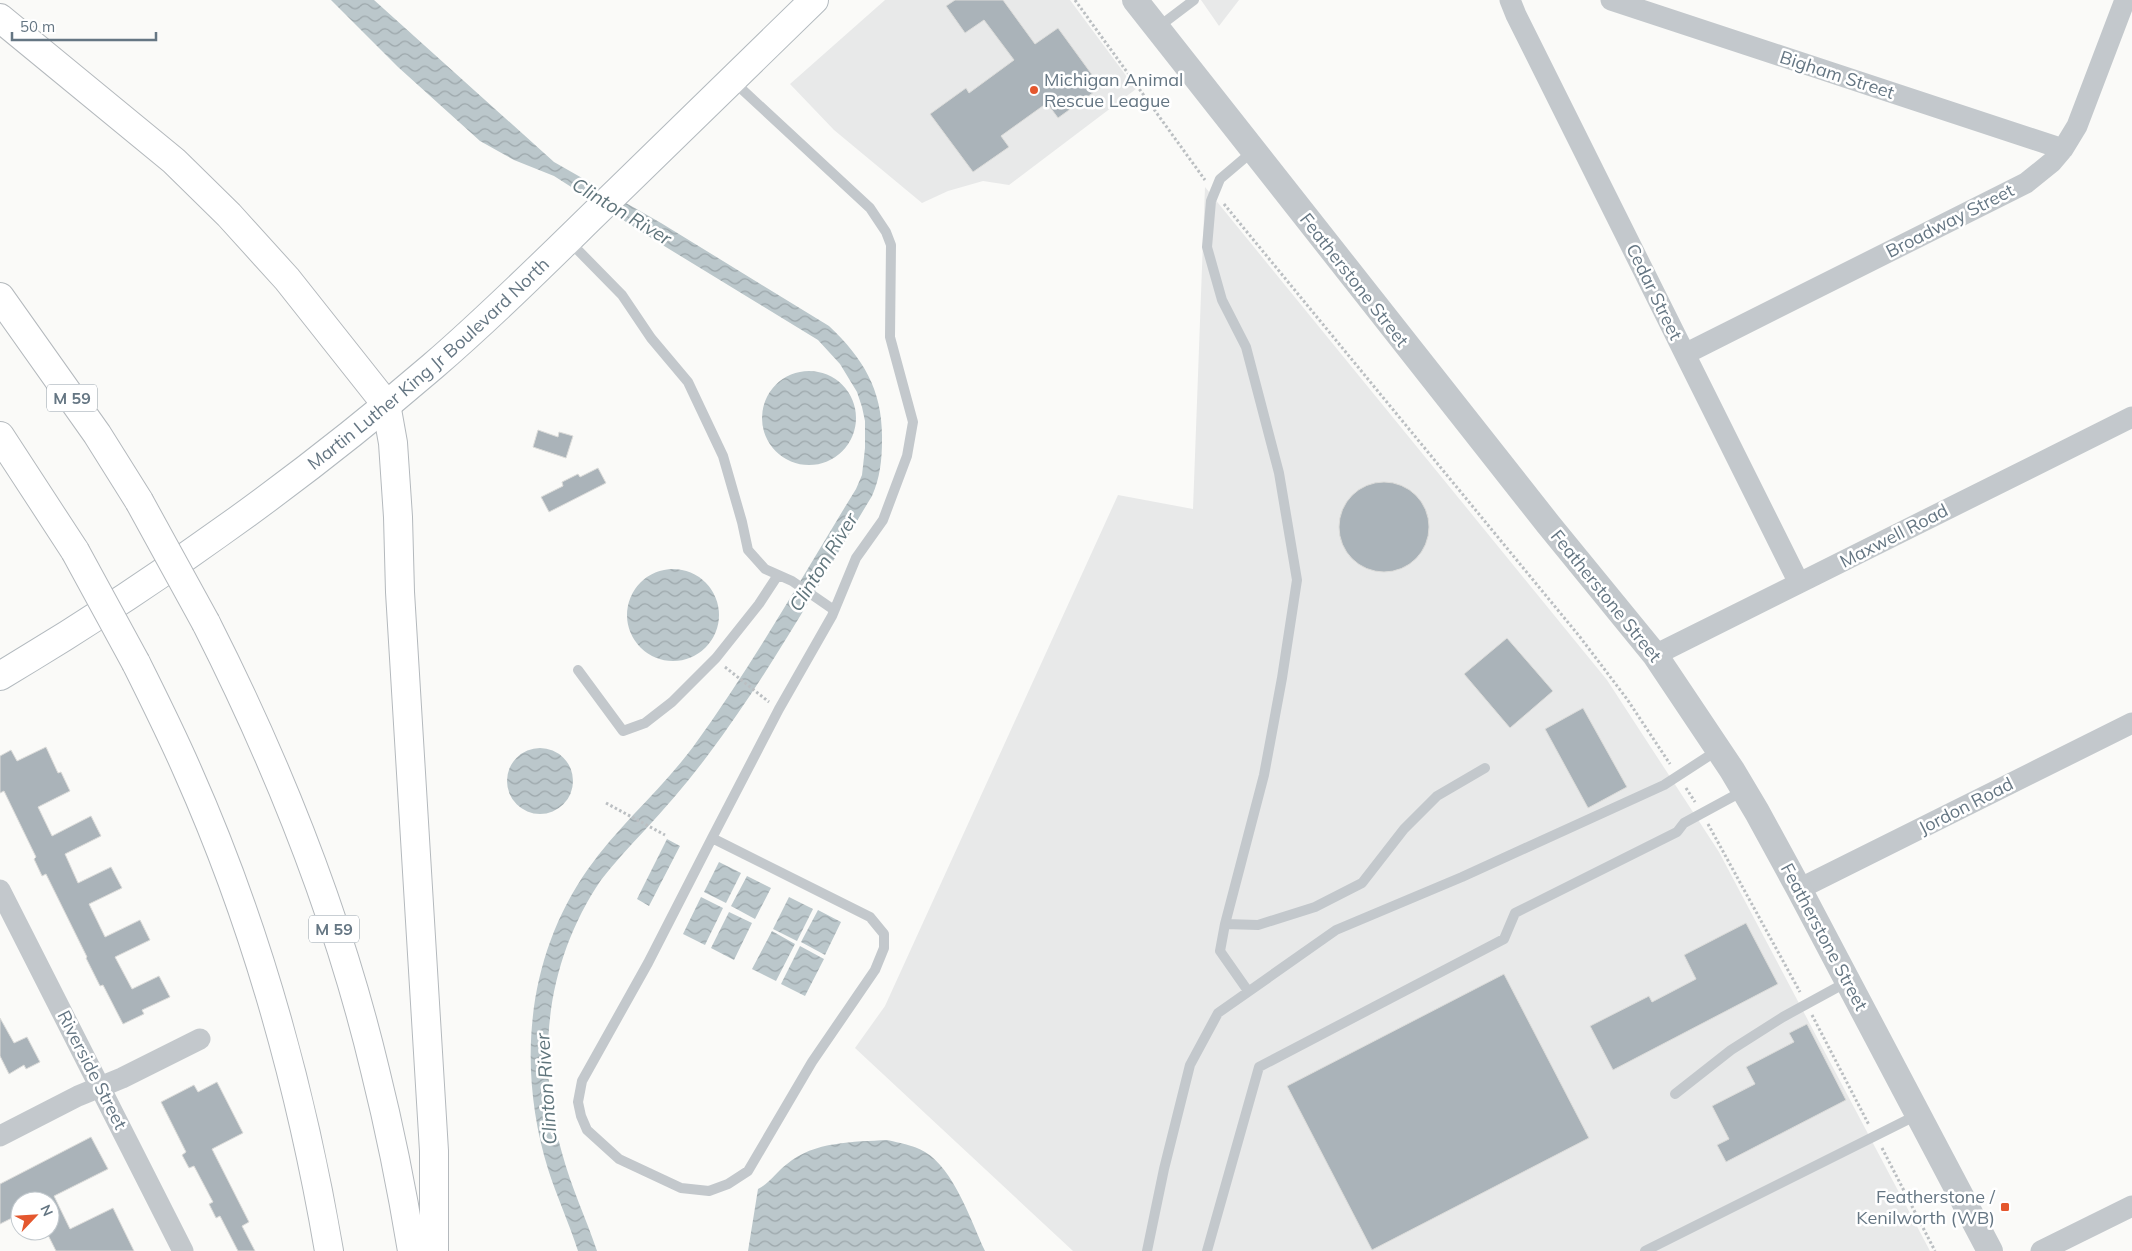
<svg xmlns="http://www.w3.org/2000/svg" width="2132" height="1251" viewBox="0 0 2132 1251" font-family="Mulish,sans-serif">
	<defs>
		<pattern id="water-waves" width="16" height="10" patternUnits="userSpaceOnUse" patternTransform="scale(1.25)"><rect width="16" height="10" fill="#bbc7cb"/><path d="M0 5q4-4 8 0t8 0" fill="none" stroke="#9ca6aa"/></pattern>
	</defs>
	<rect width="100%" height="100%" fill="#fafaf8"/>
	<path fill="#e8e9e9" d="M885,0H1070L1136,89L1009,185L983,181L948,191L922,203L834,130L790,84Z
		M1201,0H1239L1219,26Z
		M1205,187L1607,680L1719,852L1930,1251H1073L855,1048L885,1006L1118,495L1193,509Z"/>
	<path fill="url(#water-waves)" d="M331,0H374L554,162L661,223L829,326C864,359 883,391 882,440C882,460 880,478 872,496C819,583 769,674 708,755C688,782 666,807 644,831C629,847 614,863 601,880C546,961 535,1060 562,1153C571,1187 586,1218 597,1251H578C569,1223 557,1197 548,1169C517,1068 526,957 588,869C619,825 661,790 693,747C753,665 803,575 856,489L862,475L865,448V421L862,407L857,392L840,364L818,340L656,241L554,176L514,160L480,141L398,67Z
		M762 418a47 47 0 1 1 94 0a47 47 0 1 1-94 0Z
		M627 615a46 46 0 1 1 92 0a46 46 0 1 1-92 0Z
		M507 781a33 33 0 1 1 66 0a33 33 0 1 1-66 0Z
		M667,839L680,846L649,906L637,899Z
		M719,862L741,873L726,903L704,892Z
		M747,876L771,888L755,919L731,906Z
		M701,897L723,908L705,945L683,934Z
		M789,897L813,909L797,941L773,929Z
		M818,910L841,922L825,955L801,942Z
		M729,912L752,923L734,960L711,948Z
		M772,931L795,944L776,981L752,969Z
		M800,946L824,959L805,996L781,984Z
		M887,1140C900,1143 913,1145 925,1152C954,1169 971,1221 985,1251H748L758,1189C770,1183 776,1172 787,1164C814,1141 854,1142 887,1140Z"/>
	<path fill="#aab3b9" stroke="#dcdcda" d="M955,0H1003L1035,44L1058,28L1101,87L1058,118L1047,103L1001,136L1009,147L973,172L930,114L966,88L969,93L1014,60L984,20L965,33L946,6Z
		M538,430L558,437L559,432L573,436L566,458L533,447Z
		M598,468L606,483L549,512L541,497L563,486L562,482L578,474L580,477Z
		M1339 527a45 45 0 1 1 90 0a45 45 0 1 1-90 0Z
		M1507,638L1553,691L1510,728L1464,674Z
		M1583,708L1627,787L1588,808L1545,729Z
		M46,747L58,773L61,772L70,791L38,807L52,836L91,816L101,836L65,854L78,883L111,867L122,888L89,904L105,937L140,920L150,940L115,957L132,989L159,976L170,997L142,1010L144,1014L123,1024L103,985L100,986L86,958L87,957L46,874L42,876L34,859L36,857L4,791L0,793V756L11,750L17,761Z
		M1746,923L1778,984L1613,1070L1590,1026L1649,996L1652,1002L1696,979L1684,955Z
		M1504,974L1589,1138L1372,1250L1287,1086Z
		M0,1018L14,1043L27,1037L40,1062L26,1069L24,1065L9,1074L0,1056Z
		M1807,1024L1846,1100L1726,1162L1717,1145L1729,1139L1712,1106L1755,1084L1746,1067L1794,1042L1789,1033Z
		M217,1082L243,1133L212,1149L249,1222L242,1226L255,1251H238L220,1216L216,1218L209,1204L213,1202L194,1166L189,1168L182,1155L186,1152L161,1102L194,1085L198,1092Z
		M91,1137L108,1169L54,1196L70,1229L113,1208L134,1251H56L46,1231H50V1201H20V1214L0,1224V1184Z"/>
	<g fill="none" stroke-linecap="round" stroke-linejoin="round">
		<defs>
			<g id="secondary">
				<path id="s1" d="M0,676C153,585 298,482 433,366C498,310 558,249 619,190C684,127 749,64 814,0"/>
			</g>
			<path id="motorway" d="M0,18L174,161L229,215L287,279L386,404L393,443L398,517L400,592L434,1151V1251
				M0,297L97,434L139,501
				M0,436L75,551
				M206,623C278,765 338,915 375,1070C390,1130 402,1190 412,1251
				M136,663C154,699 172,735 188,772C256,925 301,1087 329,1251"/>
		</defs>
		<use href="#secondary" stroke="#b3babf" stroke-width="30"/>
		<use href="#motorway" stroke="#b4b9bd" stroke-width="30"/>
		<path stroke="#bbbfc2" stroke-width="3" stroke-dasharray="2.5 2.5" stroke-linecap="butt" d="M1075,0L1205,180
			M1224,204L1580,637L1627,699L1670,764
			M725,667L769,702
			M1686,788L1695,802
			M606,803L665,835
			M1708,824L1800,992
			M1812,1015L1869,1125
			M1882,1148L1935,1251"/>
		<path stroke="#c3c8cc" stroke-width="10" d="M1157,28L1194,0
			M569,241L622,295L651,338L688,382L723,456L742,522L748,550L765,569L792,581L834,610
			M578,670L623,731L645,723L672,702L716,658L759,604L778,575
			M712,838L870,917L884,934V948L875,970L812,1062L748,1171L728,1184L709,1191L681,1188L619,1159L587,1130L581,1116L578,1102L582,1081L648,963L712,838L779,709L832,616L856,558L883,520L907,456L913,422L890,337L891,245L886,232L870,208L733,81
			M1225,924L1258,925L1315,907L1362,883L1404,829L1437,796L1485,768
			M1248,991L1220,951L1225,924L1264,775L1282,678L1297,580L1279,473L1246,347L1222,300L1207,247L1211,201L1220,179L1253,151
			M1675,1094L1731,1050L1783,1017L1847,982
			M1147,1251L1164,1169L1190,1065L1218,1013L1336,930L1462,877L1664,785L1718,750
			M1207,1251L1259,1067L1504,939L1515,913L1677,832L1684,823L1743,791
			M1645,1251L1917,1115"/>
		<path stroke="#c3c8cc" stroke-width="21" d="M1510,0L1516,15L1799,583
			M1611,0L2063,149
			M1685,354L2026,183L2052,162L2063,149L2077,126L2125,0
			M1655,655L2132,417
			M1799,889L2132,723
			M0,890L183,1251
			M0,1136L78,1096L122,1078L200,1039
			M2041,1251L2132,1206"/>
		<path stroke="#c3c8cc" stroke-width="26" d="M1135,0L1548,524L1655,655L1732,770L1757,812L1799,889L1990,1251"/>
		<use href="#secondary" stroke="#fff" stroke-width="28"/>
		<use href="#motorway" stroke="#fff" stroke-width="28"/>
		<defs>
			<path id="motorway-bridge" d="M139,501L206,623
				M75,551L136,663"/>
		</defs>
		<use href="#motorway-bridge" stroke="#b4b9bd" stroke-width="30" stroke-linecap="butt"/>
		<use href="#motorway-bridge" stroke="#fff" stroke-width="28"/>
	</g>
	<g fill="#e4572e" stroke="#fff" stroke-width="2">
		<circle cx="1034" cy="90" r="5"/>
		<rect x="2000" y="1202" width="10" height="10" rx="2.5"/>
	</g>
	<g text-anchor="middle" stroke-width="5" stroke-linejoin="round" paint-order="stroke">
		<g fill="#fff" stroke="#939fa8" stroke-width="1">
			<rect x="47" y="384.5" width="50" height="27" rx="4"/>
			<rect x="309" y="915.5" width="50" height="27" rx="4"/>
		</g>
		<g font-size="16" font-weight="bold" fill="#657683">
			<text x="72" y="404">M 59</text>
			<text x="334" y="935">M 59</text>
		</g>
		<g font-size="18" fill="#657683" stroke="#fff">
			<text transform="translate(1837 75) rotate(18)" y="6">Bigham Street</text>
			<text transform="translate(1950 221) rotate(-27)" y="6">Broadway Street</text>
			<text transform="translate(1354 280) rotate(52)" y="6">Featherstone Street</text>
			<text transform="translate(1654 292) rotate(64)" y="6">Cedar Street</text>
			<text dy="6" stroke="none"><textPath href="#s1" startOffset="531">Martin Luther King Jr Boulevard North</textPath></text>
			<text transform="translate(1894 536) rotate(-27)" y="6">Maxwell Road</text>
			<text transform="translate(1606 596) rotate(51)" y="6">Featherstone Street</text>
			<text transform="translate(1966 806) rotate(-27)" y="6">Jordon Road</text>
			<text transform="translate(1824 937) rotate(62)" y="6">Featherstone Street</text>
			<text transform="translate(92 1070) rotate(63)" y="6">Riverside Street</text>
		</g>
		<g font-size="18" fill="#657683" stroke="#fff" text-anchor="start">
			<text x="1044" y="86">Michigan Animal<tspan x="1044" dy="21">Rescue League</tspan></text>
			<text x="1995" y="1203" text-anchor="end">Featherstone /<tspan x="1995" dy="21">Kenilworth (WB)</tspan></text>
		</g>
		<g font-size="19" font-style="italic" fill="#60757c" stroke="#fff">
			<text transform="translate(622 211) rotate(31)" y="7">Clinton River</text>
			<text transform="translate(823 562) rotate(-58)" y="7">Clinton River</text>
			<text transform="translate(546 1089) rotate(-94)" y="7">Clinton River</text>
		</g>
	</g>
	<g transform="translate(35 1216) rotate(65)"><circle r="24" fill="#ffffff" stroke="#c1c8cd"/>
	<path d="M0-4L9 19L0 12L-9 19Z" fill="#e4572e"/>
	<text y="-8" font-size="14" font-weight="bold" text-anchor="middle" fill="#657683">N</text>
	</g>
	<path d="M12 32v8h144v-8" fill="none" stroke="#657683" stroke-width="2.5"/>
	<text x="20" y="32" font-size="15" fill="#657683" stroke="#ffffff" stroke-width="4" paint-order="stroke">50 m</text>
</svg>
